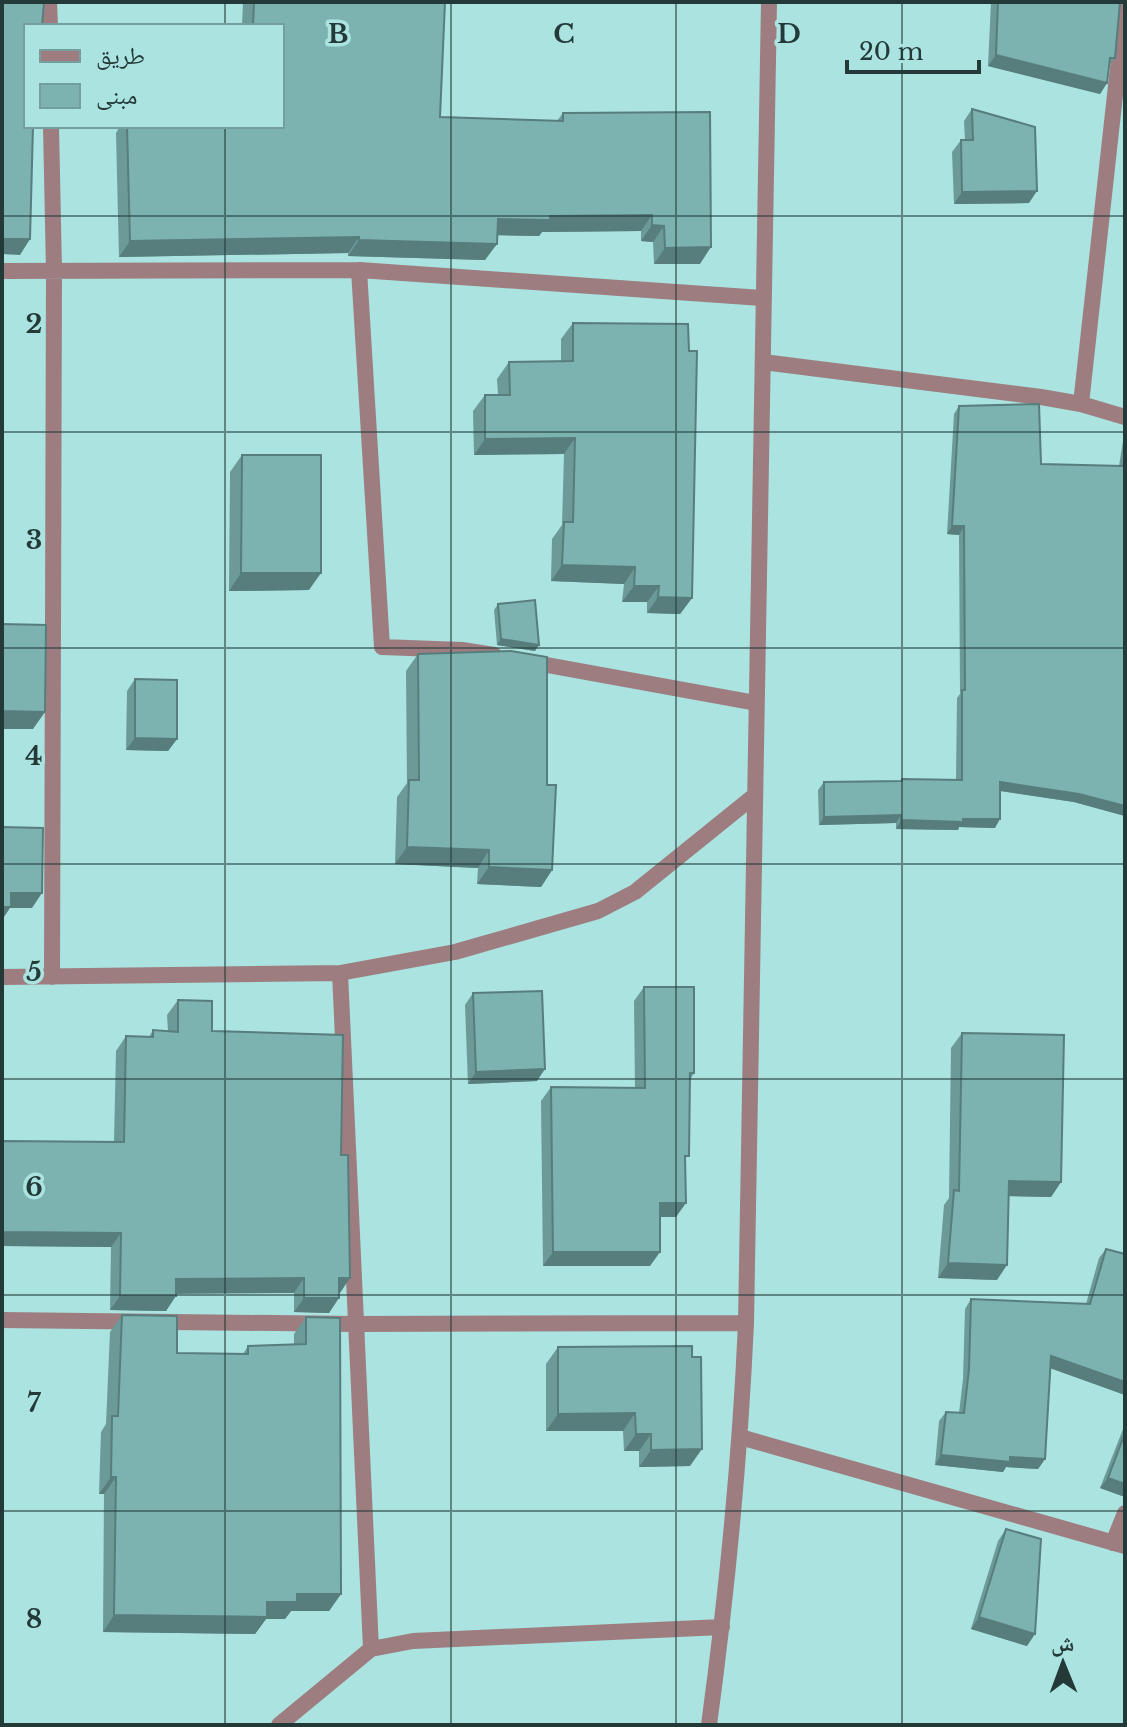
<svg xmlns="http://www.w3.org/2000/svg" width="1127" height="1727" viewBox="0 0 1127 1727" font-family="'Libre Baskerville','Noto Naskh Arabic',serif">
	<rect width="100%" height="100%" fill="#abe3e0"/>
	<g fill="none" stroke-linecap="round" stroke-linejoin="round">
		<path stroke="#9d7d7f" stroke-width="16" d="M49,2L50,26
			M51,126L54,271L52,977
			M359,270L382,647L462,650L494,655
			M2,271L359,270L762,298
			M763,362L1041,397L1081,404L1125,417
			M1081,404L1125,4
			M525,661L756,703
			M340,973L371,1649
			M2,977L340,973L455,952L598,911L635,892L754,796
			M2,1320L355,1324L746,1323
			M740,1437L1125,1546
			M1113,1543L1125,1513
			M279,1725L371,1649L413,1641L722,1627
			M709,1725C727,1592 740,1458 746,1323L769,2"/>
	</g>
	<path fill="#6b9a98" d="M243,2H445L440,117L557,121L563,113L700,264H654L653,242L641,241V231L542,232L539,236L497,235L485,260L348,256V253L119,257L116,133L120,126H282V26H242Z
		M991,2H1120L1115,58L1109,65L1107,83L1100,94L988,66Z
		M972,109L1029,203L954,204L952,152L961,140H965L964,121Z
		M573,323L692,598L680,614L647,613V602H622L624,584L551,581L552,539L562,525L564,454L474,455L473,411L485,395H498L497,379L509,362L561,361V339Z
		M959,406L1041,464L1119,466L1123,441L1125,439V816L1074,802L1000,791L995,828L959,827L958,830L896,829V823L819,825L818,790L824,782L900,781L902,779L956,780L957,698L960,694L959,535L947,534L954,414Z
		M242,455L309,590L229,591L230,472Z
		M498,604L535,651L497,645L494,610Z
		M418,654L547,785L552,870L541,887L477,884L478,868L395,864L397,797L407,783L406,671Z
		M135,679L177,739L168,751L126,750L127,691Z
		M644,987L694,1073L690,1080L685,1162L676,1217H660L650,1266H543L541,1101L551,1087L635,1088L634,1001Z
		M473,993L537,1081L468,1084L465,1005Z
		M178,1000L212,1031L341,1155L340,1293L329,1313L294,1312V1293H176L166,1311L110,1310L111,1247L2,1246V1143L3,1141L114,1142L116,1051L126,1036L149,1037L153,1030L168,1031L167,1015Z
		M962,1033L1061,1182L1051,1197L1009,1196L997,1280L938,1278L944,1205L949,1198L951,1048Z
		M1106,1249L1125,1254V1395L1051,1368L1045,1459L1038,1469L1006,1467L1003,1472L935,1465L939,1421L946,1412L959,1413L963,1379L965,1309L971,1299L1086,1304L1099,1258Z
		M122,1315L177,1353L243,1354L248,1346L294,1345V1334L306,1317L341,1594L329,1611H291L285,1619H266L255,1634L103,1632L104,1494H99L101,1432L106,1424L110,1332Z
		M692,1346L690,1466L639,1467V1451H624L623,1431H546V1364L558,1347Z
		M1125,1424V1497L1100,1488Z
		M1006,1529L1027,1646L971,1629L998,1541Z"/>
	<path fill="#577d7c" d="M996,55L1107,83L1100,94L988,66Z
		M1037,191L1029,203L954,204L962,192Z
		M652,215L641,231L542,232L539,236L486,235L498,219L550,216Z
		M652,225L664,226L653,242L641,241Z
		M359,237L348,253L119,257L130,241Z
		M2,239H30L20,255L2,254Z
		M359,240L497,244L485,260L348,256Z
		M711,247L700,264H654L665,248Z
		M575,438L564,454L474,455L485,439Z
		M952,526H964L959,535L947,534Z
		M562,565L635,567L624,584L551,581Z
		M241,573H321L309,590L229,591Z
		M634,586H659L647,602H622Z
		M658,597L692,598L680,614L647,613Z
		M501,639L539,645L535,651L497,645Z
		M2,711L45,712L33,729H2Z
		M135,738L177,739L168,751L126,750Z
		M1000,782L1079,794L1125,806V816L1074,802L994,790Z
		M901,815L896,823L819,825L824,817Z
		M963,819H1000L995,828L959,827L958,830L896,829L901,820Z
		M407,847L489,850L478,868L395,864Z
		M489,867L552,870L541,887L477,884Z
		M11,893H42L32,908H10L2,920V906Z
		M545,1069L537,1081L468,1084L476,1072Z
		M1009,1181L1061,1182L1051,1197L999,1196Z
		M660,1203H686L676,1217H650Z
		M3,1232L121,1233L111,1247L2,1246Z
		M553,1252H660L650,1266H543Z
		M948,1263L1007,1265L997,1280L938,1278Z
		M304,1278L294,1293L166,1294L176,1279Z
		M339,1278H350L340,1293H329Z
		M120,1296H176L166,1311L110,1310Z
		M304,1298H339L329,1313L294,1312Z
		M1051,1356L1125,1382V1395L1044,1366Z
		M635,1413L623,1431H546L558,1414Z
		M636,1434H651L639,1451H624Z
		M702,1449L690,1466L639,1467L651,1450Z
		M941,1455L1010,1457L1045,1459L1038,1469L1006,1467L1003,1472L935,1465Z
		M111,1477H116L104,1494H99Z
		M1108,1478L1125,1484V1497L1100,1488Z
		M297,1594H341L329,1611H291L285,1619H266L255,1634L103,1632L114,1615L267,1602Z
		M979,1617L1035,1634L1027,1646L971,1629Z"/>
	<path fill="#7cb3b1" stroke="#577d7c" stroke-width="2" d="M2,2H44L42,26H26V126H33L30,239H2Z
		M254,2H445L440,117L563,121V113L710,112L711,247L665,248L664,226L652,225V215L550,216V220L498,219L497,244L359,240V237L130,241L127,126H282V26H253Z
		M998,2H1120L1115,58H1110L1107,83L996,55Z
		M972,109L1035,127L1037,191L962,192L961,140H973Z
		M573,323L688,324L689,351H697L692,598L658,597L659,586H634L635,567L562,565L564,522H573L575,438L485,439V395H510L509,362L573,361Z
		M1039,404L1041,464L1123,466L1125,457V806L1079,794L1000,782V819H963V822L901,820V815L824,817V782L902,781V779L962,780V690H965L964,526H952L959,406Z
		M242,455H321V573H241Z
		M535,600L539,645L501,639L498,604Z
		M2,624L46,625L45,712L2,711Z
		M511,651L547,657V785H556L552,870L489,867V850L407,847L409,780H419L418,654Z
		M135,679L177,680V739L135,738Z
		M2,827L43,828L42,893H11V907H2Z
		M644,987H694V1073H690L689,1156H685L686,1203H660V1252H553L551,1087L645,1088Z
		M542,991L545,1069L476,1072L473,993Z
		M178,1000L212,1001V1031L343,1035L341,1155H348L350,1278H339V1298H304V1278L176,1279V1296H120L121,1233L3,1232V1141L124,1142L126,1036L153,1037V1030L178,1032Z
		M962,1033L1064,1035L1061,1182L1009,1181L1007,1265L948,1263L954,1190L959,1191Z
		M1106,1249L1125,1254V1382L1051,1356L1045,1459L1010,1457V1462L941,1455L946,1412L964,1413L969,1369L971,1299L1090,1304Z
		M122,1315L177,1316V1353L248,1354V1346L306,1344V1317L340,1318L341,1594H297V1602H267V1617L114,1615L116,1477H111L112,1416H118Z
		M692,1346V1357H701L702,1449L651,1450V1434H636L635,1413L558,1414V1347Z
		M1125,1433V1484L1108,1478Z
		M1006,1529L1041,1539L1035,1634L979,1617Z"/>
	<path fill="none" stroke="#233a39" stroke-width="2" stroke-opacity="0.55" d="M225,2V26M451,2V1725M676,2V1725M902,2V1725M225,126V1725M2,216H1125M2,432H1125M2,648H1125M2,864H1125M2,1079H1125M2,1295H1125M2,1511H1125"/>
	<g font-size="26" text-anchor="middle" font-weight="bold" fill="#233a39" stroke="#abe3e0" stroke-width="7" stroke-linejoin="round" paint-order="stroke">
		<text x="338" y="43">B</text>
		<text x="564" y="43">C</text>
		<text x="789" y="43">D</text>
		<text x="34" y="333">2</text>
		<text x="34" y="549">3</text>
		<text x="34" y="765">4</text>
		<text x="34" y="981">5</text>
		<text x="34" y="1196">6</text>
		<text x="34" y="1412">7</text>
		<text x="34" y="1628">8</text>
	</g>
	<rect width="1127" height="1727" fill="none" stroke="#233a39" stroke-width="8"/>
	<rect x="24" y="24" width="260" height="104" fill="#abe3e0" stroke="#759f9d" stroke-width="2"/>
	<rect x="40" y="50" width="40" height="12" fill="#9d7d7f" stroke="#759f9d" stroke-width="2"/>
	<text x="96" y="64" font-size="24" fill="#233a39">طريق</text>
	<rect x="40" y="84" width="40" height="24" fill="#7cb3b1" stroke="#759f9d" stroke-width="2"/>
	<text x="96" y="104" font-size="24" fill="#233a39">مبنى</text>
	<g transform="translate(1063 1663) rotate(359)" stroke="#abe3e0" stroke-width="6" paint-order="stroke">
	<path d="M0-6L14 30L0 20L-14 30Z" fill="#233a39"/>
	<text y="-12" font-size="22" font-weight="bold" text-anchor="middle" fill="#233a39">ش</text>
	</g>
	<path d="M847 60v12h132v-12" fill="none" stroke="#233a39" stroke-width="4"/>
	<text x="859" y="60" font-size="24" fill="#233a39" stroke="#abe3e0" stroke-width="6" paint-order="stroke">20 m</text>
</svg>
